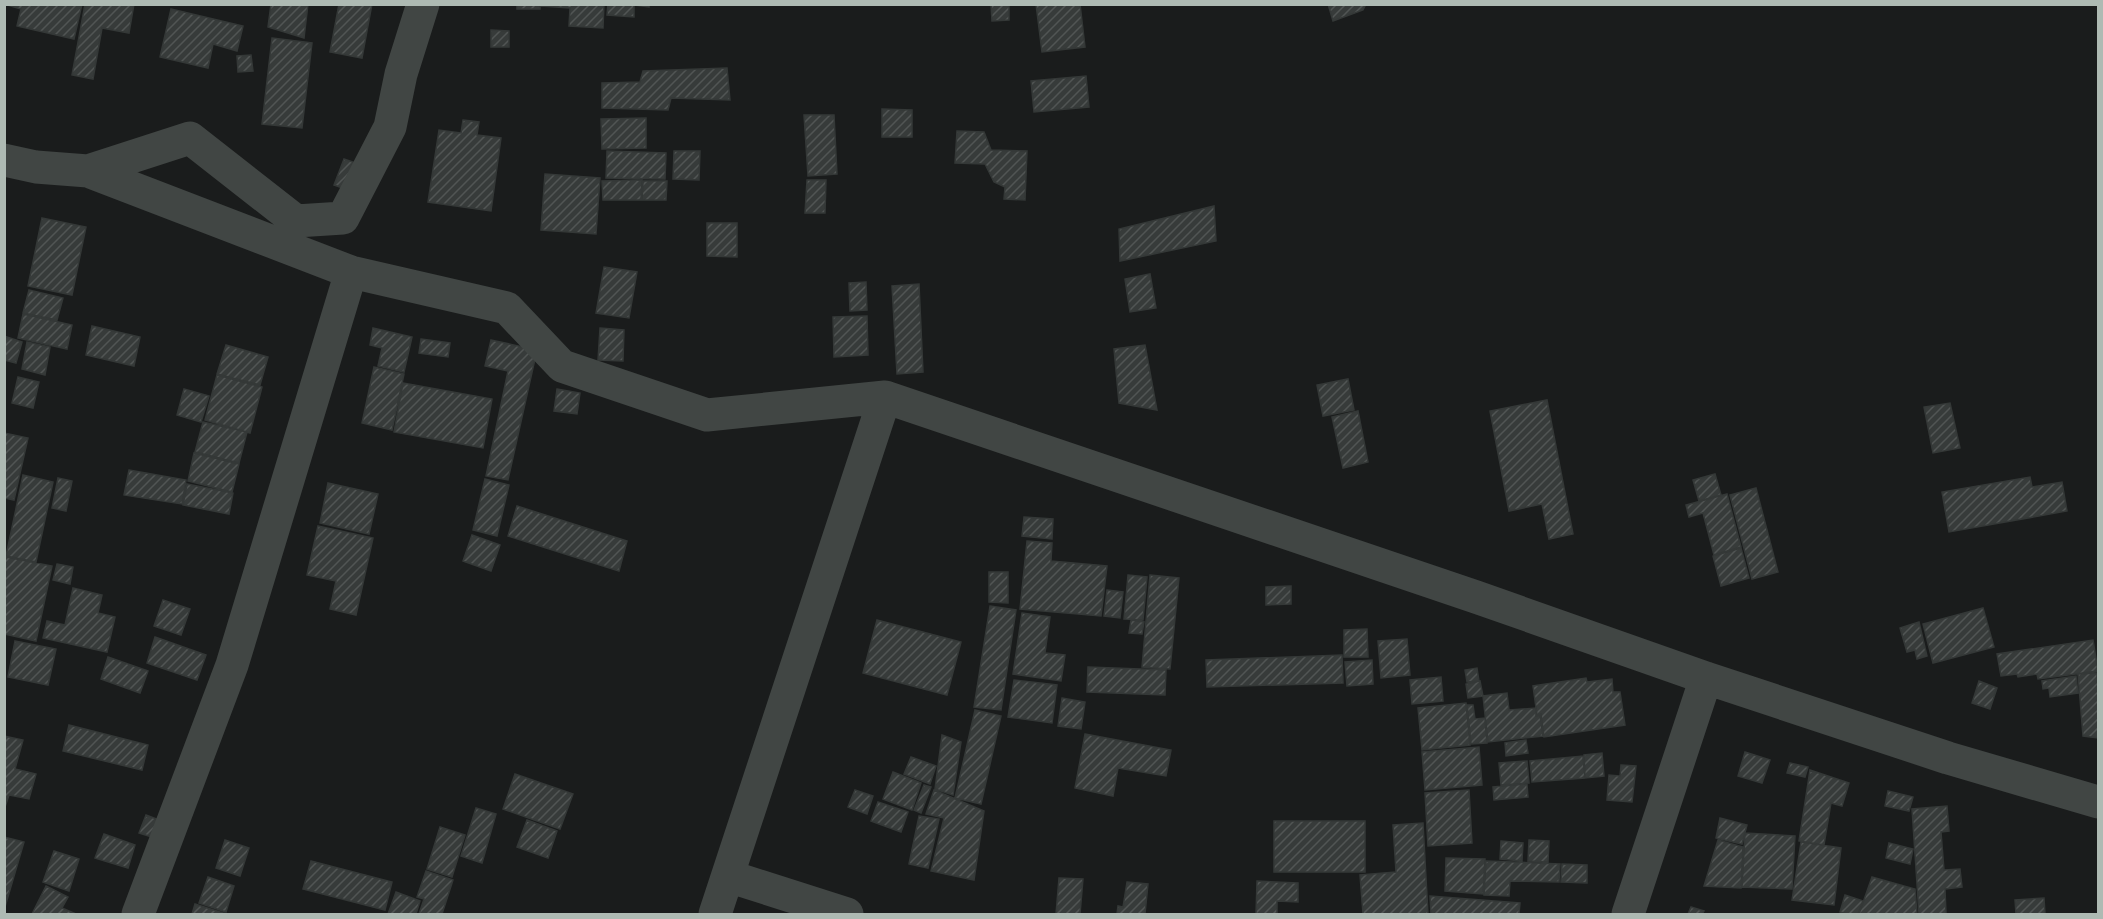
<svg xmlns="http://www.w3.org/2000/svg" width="2103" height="919" viewBox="0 0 2103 919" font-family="Quicksand,sans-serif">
	<defs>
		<pattern id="building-hatch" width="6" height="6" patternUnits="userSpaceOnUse" patternTransform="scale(1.5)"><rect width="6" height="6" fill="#373b3a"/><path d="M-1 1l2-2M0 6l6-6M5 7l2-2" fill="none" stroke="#515554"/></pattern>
	</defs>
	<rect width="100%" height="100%" fill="#1a1c1c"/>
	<path fill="url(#building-hatch)" stroke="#343837" stroke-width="1.5" d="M4,4H82L74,39L17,26L21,9Z
		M85,4H134L129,33L102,28L93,79L72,75Z
		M271,4H308L304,38L268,27Z
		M339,4H372L362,58L330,52Z
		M517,4H540V9H517Z
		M541,4H604L603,28L569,26L570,8L541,6Z
		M608,4H649V7L634,5V17L607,15Z
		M991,4H1009V20L992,21Z
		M1036,4H1080L1085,47L1042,52Z
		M1328,4H1366L1363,10L1333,21Z
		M171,9L243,26L237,51L213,44L208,68L160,57Z
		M491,30L509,31V47H491Z
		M272,38L312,43L302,128L262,124Z
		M251,55L253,71L238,72L237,56Z
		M727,68L730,100L671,98L668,110L602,108V83L640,82L643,71Z
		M1086,76L1089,107L1034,112L1031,81Z
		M882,109L912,110V137H882Z
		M804,115H834L837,174L808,176Z
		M646,118V148L602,149L601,119Z
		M463,120L479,122L477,135L501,138L491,211L428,202L439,130L461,133Z
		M957,131L984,132L991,150L1027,151L1025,200L1004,199L1005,187L994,182L985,164L955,163Z
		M607,151L666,153L665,179L606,178Z
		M674,151H700L699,180L673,179Z
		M344,159L364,166L354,192L334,185Z
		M545,174L600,178L596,234L541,230Z
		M642,180L641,200H603L602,181Z
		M807,180H826L825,213H805Z
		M643,181H667L666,200H642Z
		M1214,206L1216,241L1120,261L1119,229Z
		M42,218L86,227L72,295L28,286Z
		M707,223H737V257L707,256Z
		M604,267L637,272L629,318L596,313Z
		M1150,274L1156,308L1130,312L1125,279Z
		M866,282L867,310L850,311L849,283Z
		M919,284L923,372L897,374L892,286Z
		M29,290L63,298L57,320L23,313Z
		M23,314L72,325L67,349L18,338Z
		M867,316L868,355L834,357L833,317Z
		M92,326L140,337L134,366L86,355Z
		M373,328L412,337L404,372L378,366L382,348L370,345Z
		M600,328L624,330L623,361L598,360Z
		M4,336L22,342L16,363L4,360Z
		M421,339L450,343L448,357L419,353Z
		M491,340L537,350L508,480L486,476L508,371L485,366Z
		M27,342L50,347L45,375L22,369Z
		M226,345L268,357L260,385L217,374Z
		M1145,345L1157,410L1119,403L1114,349Z
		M374,367L404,374L392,430L362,423Z
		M217,375L262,387L250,433L205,420Z
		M18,377L39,382L33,408L12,403Z
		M1348,379L1354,410L1323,416L1317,385Z
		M403,383L492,399L483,448L394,432Z
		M184,389L209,396L201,422L177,415Z
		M557,389L580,393L577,414L554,411Z
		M1547,400L1573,534L1549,539L1542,504L1509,511L1490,411Z
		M1950,403L1960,448L1933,453L1924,407Z
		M1358,411L1368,462L1343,468L1332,417Z
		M203,422L247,432L239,463L195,452Z
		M4,433L28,438L14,500L4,498Z
		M194,453L239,464L232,492L188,481Z
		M129,470L186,480L182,504L124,495Z
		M1715,474L1721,495L1699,501L1693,480Z
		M23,475L53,482L36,562L6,556Z
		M2030,477L2032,487L2062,482L2067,511L1949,532L1942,492Z
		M58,478L72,481L66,511L52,508Z
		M485,479L509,485L497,536L473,530Z
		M328,483L378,494L369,534L320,523Z
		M187,484L233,493L229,514L183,505Z
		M1756,488L1778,572L1752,579L1730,495Z
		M1727,494L1741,547L1714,555L1703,513L1689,517L1686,505Z
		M517,506L627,541L619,571L508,536Z
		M1024,517L1053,519L1052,539L1022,536Z
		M318,526L373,538L356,615L330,609L336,581L307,575Z
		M472,535L500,545L491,571L463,561Z
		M1027,541L1052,543L1051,561L1107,566L1101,616L1020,609Z
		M1741,548L1749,578L1721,586L1713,556Z
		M6,557L52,566L36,641L4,634V566Z
		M57,564L73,567L70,584L53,580Z
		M989,572H1008V603L989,602Z
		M1128,575L1147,577L1143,620L1124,619Z
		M1150,575L1179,578L1170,669L1142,667Z
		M1291,586V604L1266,605V587Z
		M73,588L102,595L98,613L115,617L107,652L43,638L47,621L65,625Z
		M1107,590L1123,592L1120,618L1104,616Z
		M163,600L190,609L181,635L154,626Z
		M990,606L1016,610L1001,710L974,707Z
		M1983,608L1994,647L1933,663L1923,624Z
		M1022,613L1050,617L1045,653L1065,655L1061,681L1013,674Z
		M877,620L961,642L947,695L863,673Z
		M1131,620L1144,622L1142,634L1129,633Z
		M1919,622L1927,656L1917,659L1915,650L1907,652L1900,628Z
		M1367,629L1368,657H1344V630Z
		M155,637L206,655L197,680L147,663Z
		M1407,639L1410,675L1381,678L1378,641Z
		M2093,640L2098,671L2038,679L2037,674L2018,677L2017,674L2001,676L1997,654Z
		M15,641L56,649L48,685L8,677Z
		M1342,655L1343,683L1207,687L1206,660Z
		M108,657L148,671L140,693L101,679Z
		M1372,660L1373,684L1347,686L1345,662Z
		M1088,667L1166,670L1165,695L1087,692Z
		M1477,668L1479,681L1467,682L1465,670Z
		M2097,673L2098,692V738L2083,736L2078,674Z
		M2076,676L2078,693L2050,697L2049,688L2043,689L2042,681Z
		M1441,677L1443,701L1412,704L1410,680Z
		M1586,678L1587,682L1612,679L1613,692H1620L1625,725L1544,737L1541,714L1537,715L1533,686Z
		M1014,680L1057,685L1052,723L1008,717Z
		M1480,681L1483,696L1468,698L1466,684Z
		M1979,681L1997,688L1990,709L1972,703Z
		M1507,693L1509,710L1536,708V716L1540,715L1543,736L1488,742L1483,696Z
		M1062,698L1085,702L1081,729L1058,726Z
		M1466,703L1470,745L1422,750L1418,708Z
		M1467,705H1473L1475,719L1485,718L1487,743L1471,744Z
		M975,710L1001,716L981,804L955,798Z
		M69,725L148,745L142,770L63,751Z
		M1085,734L1171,750L1166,776L1118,768L1113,796L1075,788Z
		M942,735L961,742L953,795L935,789Z
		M4,736L23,740L15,769L36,774L29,799L9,795L4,810Z
		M1526,740L1528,753L1506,756L1505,743Z
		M1479,747L1482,785L1425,790L1422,752Z
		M1745,752L1770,760L1762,783L1738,776Z
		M1602,753L1604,776L1585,778L1584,755Z
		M1583,756L1585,778L1532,782L1530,761Z
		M911,757L936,766L930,784L904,774Z
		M1527,761L1529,783L1501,785L1499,763Z
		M1790,763L1808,767L1805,777L1787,773Z
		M1621,765L1636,766L1632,802L1607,800L1609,775L1620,776Z
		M1810,770L1849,783L1842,806L1831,803L1824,845L1799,841Z
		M893,772L921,783L912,810L883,799Z
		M515,774L573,794L560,829L503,809Z
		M1527,784L1528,797L1494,800L1493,787Z
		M924,785L931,787L921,813L914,810Z
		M855,790L873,796L867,814L848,807Z
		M934,790L984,811L974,880L931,871L944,818L926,814Z
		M1469,790L1472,843L1428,846L1425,793Z
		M1888,791L1913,797L1909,811L1885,806Z
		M878,802L908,812L901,832L871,821Z
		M1947,806L1949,831L1941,832L1944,870L1960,869L1962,887L1945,889L1946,914H1919L1912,809Z
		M476,808L496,814L482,863L461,856Z
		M146,815L159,820L152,837L139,833Z
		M919,816L939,819L928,868L909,864Z
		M1720,818L1747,825L1742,844L1716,838Z
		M527,820L557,831L548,858L517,847Z
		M1274,821H1365V872H1274Z
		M1423,823L1428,914H1363L1360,875L1396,872L1393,825Z
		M440,827L465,835L452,877L427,869Z
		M1745,833L1795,836L1792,889L1742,887Z
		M104,834L135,845L128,868L95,858Z
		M4,837L24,842L5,907H4Z
		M225,840L249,848L240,876L216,868Z
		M1529,840L1549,841L1548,862L1528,861Z
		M1718,840L1743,847L1741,888L1704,886Z
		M1501,841L1523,843L1522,861L1500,859Z
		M1801,842L1841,848L1834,905L1792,900Z
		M1889,843L1913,849L1910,864L1886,858Z
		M54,851L79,859L69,891L43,882Z
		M1446,858L1485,859L1483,894L1445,891Z
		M311,861L392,882L385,910L303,889Z
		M1486,861L1560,864L1559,882L1510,881L1509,896L1484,895Z
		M1562,864L1587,865V883L1561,882Z
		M426,871L453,880L442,914H419L424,899L417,897Z
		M208,877L234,886L226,912L199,903Z
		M1872,877L1915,889L1917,914H1859Z
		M1059,878L1083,879L1080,914H1056Z
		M1257,881L1298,883V902L1277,901V914H1256Z
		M1127,882L1148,884L1145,914H1117L1118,906L1123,907Z
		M46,886L68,897L62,908L76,914H32Z
		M396,892L420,901L416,914H388Z
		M1845,895L1863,901L1858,914H1848L1840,912Z
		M1430,896L1520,903L1519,914H1431Z
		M2044,898L2045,914H2016L2015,900Z
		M195,904L226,914H192Z
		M1691,907L1704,911L1702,914H1688Z"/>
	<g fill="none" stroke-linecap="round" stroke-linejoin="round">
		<path stroke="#414644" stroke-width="33" d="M4,160L36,167L88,171L351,272L507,308L562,366L707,415L885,397
			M88,171L190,138L296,221L343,218L390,127L401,74L423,4
			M728,876L847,914
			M138,914L232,665L351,272
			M715,914L885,397L1476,597L1706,678L1948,758L2098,802
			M1628,914L1706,678"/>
	</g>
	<rect width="2103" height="919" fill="none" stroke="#aebab3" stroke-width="12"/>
</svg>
